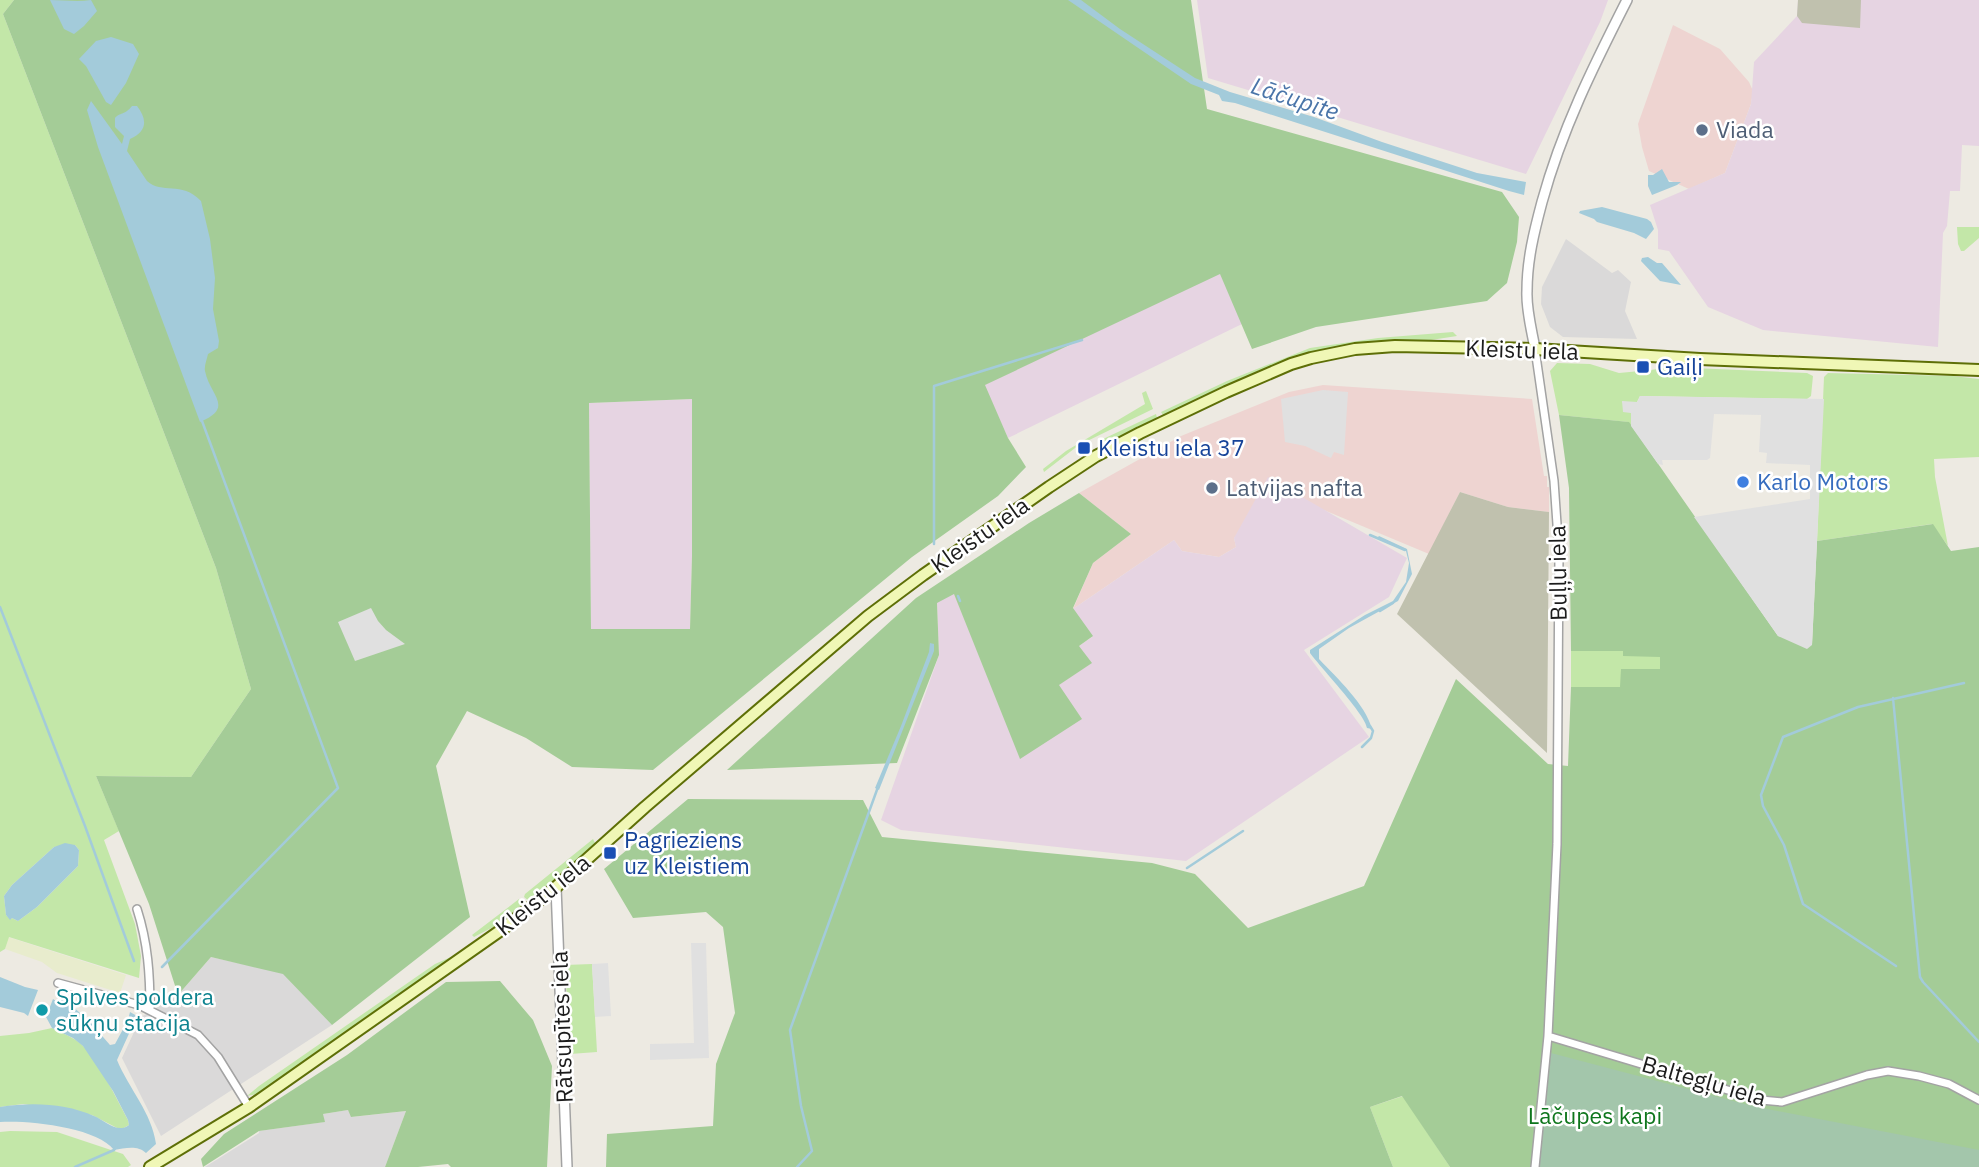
<svg xmlns="http://www.w3.org/2000/svg" width="1979" height="1167" viewBox="0 0 1979 1167" font-family="'IBM Plex Sans',sans-serif">
	<rect width="100%" height="100%" fill="#edeae2"/>
	<path fill="#dad9d9" d="M1566,239L1612,273L1618,270L1631,282L1625,311L1637,339L1563,337L1550,327L1541,304L1542,287Z
		M211,957L283,973L332,1025L161,1136L122,1058L141,1017L178,995Z
		M348,1110L352,1117L406,1111L385,1167H205L259,1133V1131L324,1122L323,1114Z"/>
	<path fill="#eed4d1" d="M1673,25L1720,49L1749,82L1753,91L1751,104L1725,173L1689,189L1649,171L1642,147L1638,124Z
		M1323,385L1532,399L1544,476H1547V487H1549V512L1508,507L1460,492L1429,554L1319,508L1289,489L1234,538L1236,547L1219,557L1182,551L1174,540L1073,609L1093,563L1131,534L1079,493L1181,436L1289,392Z"/>
	<path fill="#e6d4e2" d="M1197,0H1608L1600,22L1526,174L1208,78Z
		M1798,0H1979V146L1962,145L1960,191H1950L1947,226L1943,233L1938,347L1763,330L1708,307L1669,251L1658,249V230L1650,205L1725,173L1751,104L1754,62L1797,16Z
		M1220,273L1242,324L1008,438L984,385Z
		M692,399V556L690,630L591,629L589,403Z
		M1268,477L1407,558L1389,597L1304,650L1369,737L1186,861L901,830L881,820L939,655L937,602L954,593L1020,758L1079,646L1092,637L1073,609L1174,540L1182,551L1219,557L1236,547L1234,538Z"/>
	<path fill="#c0c1ae" d="M1798,0H1861L1860,28L1802,23L1797,16Z
		M1460,492L1508,507L1549,512L1547,753L1397,614Z"/>
	<path fill="#e8eccd" d="M8,937L126,975L120,993L57,973L42,962L5,949Z"/>
	<path fill="#c3e7a8" fill-rule="evenodd" d="M0,0H14L3,14L216,568L251,689L191,777L96,776L119,831L104,840L135,924L141,956L139,978L9,937L5,949L0,952ZM75,845L79,850L78,866L37,907L18,921L12,918L10,919L6,915L4,896L12,885L54,847Z
		M1957,227H1979V238L1964,251H1961L1958,244Z
		M1453,332L1457,336L1431,340L1380,341L1341,347L1283,363L1163,415L1161,412L1227,381L1310,348L1378,338Z
		M1557,363L1590,364L1619,373L1651,370L1669,367L1807,373L1813,376L1811,396L1807,399L1640,396L1637,402H1622L1631,412V426L1628,422L1559,415L1550,371Z
		M1828,373L1953,376L1979,379V457L1934,459L1935,477L1948,546L1932,524L1817,541L1824,377Z
		M1146,391L1153,409L1079,445L1044,472L1043,469L1066,451L1145,404L1142,393Z
		M1156,414L1157,418L1126,435L1103,444L1101,440Z
		M1571,651H1623L1624,656H1660V670L1621,687H1571Z
		M593,839L595,843L594,847L530,902L524,897L525,894Z
		M519,899L524,903L497,925L474,937L472,935Z
		M451,957L440,968L274,1084L257,1094L247,1096L259,1086L435,964Z
		M592,964L597,1052L570,1054L565,965Z
		M52,1028C62,1033 73,1037 81,1044C98,1059 117,1100 128,1120L129,1125L122,1129H119L92,1115L23,1104L0,1107V1036L29,1033Z
		M1403,1096L1450,1167H1393L1370,1107Z
		M10,1131L57,1132L123,1154L131,1165L128,1167H0V1132Z"/>
	<path fill="#a4cc97" fill-rule="evenodd" d="M14,0H1191L1207,109L1502,192L1519,217L1517,242L1507,283L1487,301L1316,327L1252,349L1220,274L985,385L1008,438L1026,467L998,496L912,557L653,770L572,767L526,738L467,711L436,766L470,917L332,1025L283,974L211,957L178,995L149,904L96,776L191,777L251,689L216,568L3,14ZM692,399V556L690,629H591L589,403Z
		M1559,415L1629,422L1778,636L1812,645L1817,541L1933,524L1951,551L1979,547V1167H1450L1402,1096L1370,1107L1393,1167H606L607,1134L713,1126L716,1064L735,1013L723,927L706,912L633,918L604,869L688,799L863,800L882,837L1152,863L1195,874L1248,928L1364,886L1456,679L1548,764L1568,766L1571,687H1620L1621,669H1660V657L1623,656V651H1571L1569,488Z
		M1079,493L1131,534L1093,563L1073,608L1093,636L1079,646L1092,663L1059,685L1082,719L1020,759L954,594L937,603L939,655L897,763L727,770L916,598L1029,523Z
		M500,981L533,1020L552,1066L547,1167H451L448,1164L418,1167H385L406,1111L351,1117L348,1110L323,1114L325,1122L259,1131L203,1167L201,1159L224,1134L347,1055L446,982Z"/>
	<path fill="#a3c6ab" d="M1551,1053L1752,1106L1979,1150V1167H1539Z"/>
	<path fill="#e0e0e0" d="M1323,390L1348,392L1344,455L1334,452L1331,458L1305,446L1285,442L1281,399Z
		M1640,396L1824,399L1812,645L1807,649L1778,636L1694,517L1810,499V465L1766,463L1767,453L1759,452L1761,415L1714,414L1710,458L1707,460H1662L1663,465L1658,464L1631,426V413L1623,412L1622,401L1637,402Z
		M371,608L378,621L386,630L405,644L355,661L338,622Z
		M691,943H706L709,1058L650,1060V1044L694,1043Z
		M608,963L611,1016L595,1017L592,964Z"/>
	<path fill="#a3cbda" d="M50,0C64,0 77,2 91,0L97,11L84,26L74,34L64,29Z
		M1068,0H1081L1120,29L1195,78L1230,92L1314,117L1382,142L1477,173L1526,182L1524,195L1509,191L1235,103L1222,101L1219,95L1191,84Z
		M111,37L133,44L139,54L126,83L111,105L106,102L86,66L79,59L96,41Z
		M91,101L122,144L124,136L115,127V118C120,112 124,116 132,106H137C147,119 148,131 130,139L127,151L147,181C162,195 181,180 201,201L210,239L215,278L213,309L219,341L218,348L208,354C207,359 204,366 205,371C210,396 235,407 200,422L98,147L87,110Z
		M1662,169L1669,182H1681L1677,185L1652,195L1648,186V175H1653Z
		M1602,207L1647,219L1651,222L1654,229L1646,239L1634,233L1597,222L1594,219L1579,213L1580,211Z
		M1648,257L1657,263H1662L1681,285L1660,281L1641,261L1642,258Z
		M1379,536L1407,549L1412,574L1398,601L1349,628L1319,649V659C1337,678 1366,705 1372,729L1367,728C1366,715 1321,668 1310,653V650L1365,615L1393,601L1406,582L1409,563L1406,551L1377,538Z
		M930,643L934,644V651L879,790L875,788L901,726L929,652Z
		M65,843L75,845L79,850L78,866L37,907L18,921L12,918L10,920L6,915L4,896L12,885L54,847Z
		M0,977L25,987L38,990L28,1016L24,1013L0,1007Z
		M53,999L56,1001L62,999L70,1004L90,1022L110,1045L115,1044L128,1020L130,1012L137,1016L117,1060C129,1089 152,1113 156,1144L146,1153C138,1145 125,1148 114,1150C97,1127 27,1120 0,1122V1107C31,1102 65,1103 94,1116C106,1121 117,1134 129,1125L128,1120L113,1091L83,1046L73,1038L52,1028L46,1017Z"/>
	<g fill="none" stroke-linecap="round" stroke-linejoin="round">
		<path stroke="#a3cbda" stroke-width="2.5" d="M1370,535L1405,550
			M934,544V386L1082,340
			M958,596L960,601
			M0,607L85,826L134,961
			M1380,611L1393,603
			M1893,698L1920,977L1923,982L1979,1042
			M1362,747L1371,738L1373,731L1370,726
			M1187,868L1243,831
			M1896,966L1803,904L1784,845L1763,806L1761,795L1783,737L1858,707L1964,683
			M162,967L338,788L202,421
			M75,1167L114,1150L116,1147
			M797,1167L812,1151L801,1106L790,1030L878,787"/>
		<defs>
			<path id="minor" d="M137,909C148,943 150,975 150,1010
				M58,983L139,1005L198,1035L218,1057L249,1107
				M1548,1036L1761,1100L1782,1102L1867,1075L1888,1071L1919,1076L1949,1084L1979,1100
				M1535,1167L1548,1036L1557,844L1559,553L1554,481L1535,349"/>
			<path id="tertiary" d="M1535,349C1532,331 1526,310 1527,291C1527,260 1534,232 1542,202C1562,129 1593,67 1627,0
				M556,887L567,1167"/>
			<path id="secondary" d="M150,1167L249,1107L504,928L556,887L645,807L868,616L923,575L1049,487L1096,456L1140,433L1226,392L1291,364L1311,358L1355,349L1395,346L1535,349L1700,359L1979,370"/>
		</defs>
		<use href="#minor" stroke="#a3a3a3" stroke-width="10"/>
		<use href="#tertiary" stroke="#a3a3a3" stroke-width="12"/>
		<use href="#secondary" stroke="#5e6f07" stroke-width="14"/>
		<use href="#minor" stroke="#fff" stroke-width="7"/>
		<use href="#tertiary" stroke="#fff" stroke-width="9"/>
		<use href="#secondary" stroke="#f0f7b6" stroke-width="10"/>
	</g>
	<g fill="#5c6f8a" stroke="#fff" stroke-width="2.5">
		<circle cx="1702" cy="130" r="7"/>
		<circle cx="1212" cy="488" r="7"/>
	</g>
	<g fill="#1a4fb4" stroke="#fff" stroke-width="2.5">
		<rect x="1636" y="360" width="14" height="14" rx="3.5"/>
		<rect x="1077" y="441" width="14" height="14" rx="3.5"/>
		<rect x="603" y="846" width="14" height="14" rx="3.5"/>
	</g>
	<circle fill="#3f7fe0" stroke="#fff" stroke-width="2.5" cx="1743" cy="482" r="7"/>
	<circle fill="#0f9aa8" stroke="#fff" stroke-width="2.5" cx="42" cy="1010" r="7"/>
	<g text-anchor="middle" stroke-width="5" stroke-linejoin="round" paint-order="stroke">
		<g font-size="23" fill="#4e5e75" stroke="#fff" text-anchor="start">
			<text x="1716" y="138">Viada</text>
			<text x="1226" y="496">Latvijas nafta</text>
		</g>
		<g font-size="23" fill="#1c1c1c" stroke="#fff">
			<text transform="translate(1522 350) rotate(2)" y="8">Kleistu iela</text>
			<text transform="translate(980 535) rotate(-35)" y="8">Kleistu iela</text>
			<text transform="translate(1558 573) rotate(-91)" y="8">Buļļu iela</text>
			<text transform="translate(543 895) rotate(-39)" y="8">Kleistu iela</text>
			<text transform="translate(562 1027) rotate(-92)" y="8">Rātsupītes iela</text>
			<text transform="translate(1704 1081) rotate(16)" y="8">Baltegļu iela</text>
		</g>
		<g font-size="23" fill="#164399" stroke="#fff" text-anchor="start">
			<text x="1657" y="375">Gaiļi</text>
			<text x="1098" y="456">Kleistu iela 37</text>
			<text x="624" y="848">Pagrieziens<tspan x="624" dy="26">uz Kleistiem</tspan></text>
		</g>
		<g font-size="23" fill="#366cbe" stroke="#fff" text-anchor="start">
			<text x="1757" y="490">Karlo Motors</text>
		</g>
		<g font-size="23" fill="#0d838f" stroke="#fff" text-anchor="start">
			<text x="56" y="1005">Spilves poldera<tspan x="56" dy="26">sūkņu stacija</tspan></text>
		</g>
		<g font-size="23" fill="#0e761c" stroke="#fff">
			<text x="1595" y="1124">Lāčupes kapi</text>
		</g>
		<g font-size="24" font-style="italic" fill="#4b75a9" stroke="#fff">
			<text transform="translate(1295 99) rotate(18)" y="8">Lāčupīte</text>
		</g>
	</g>
</svg>
